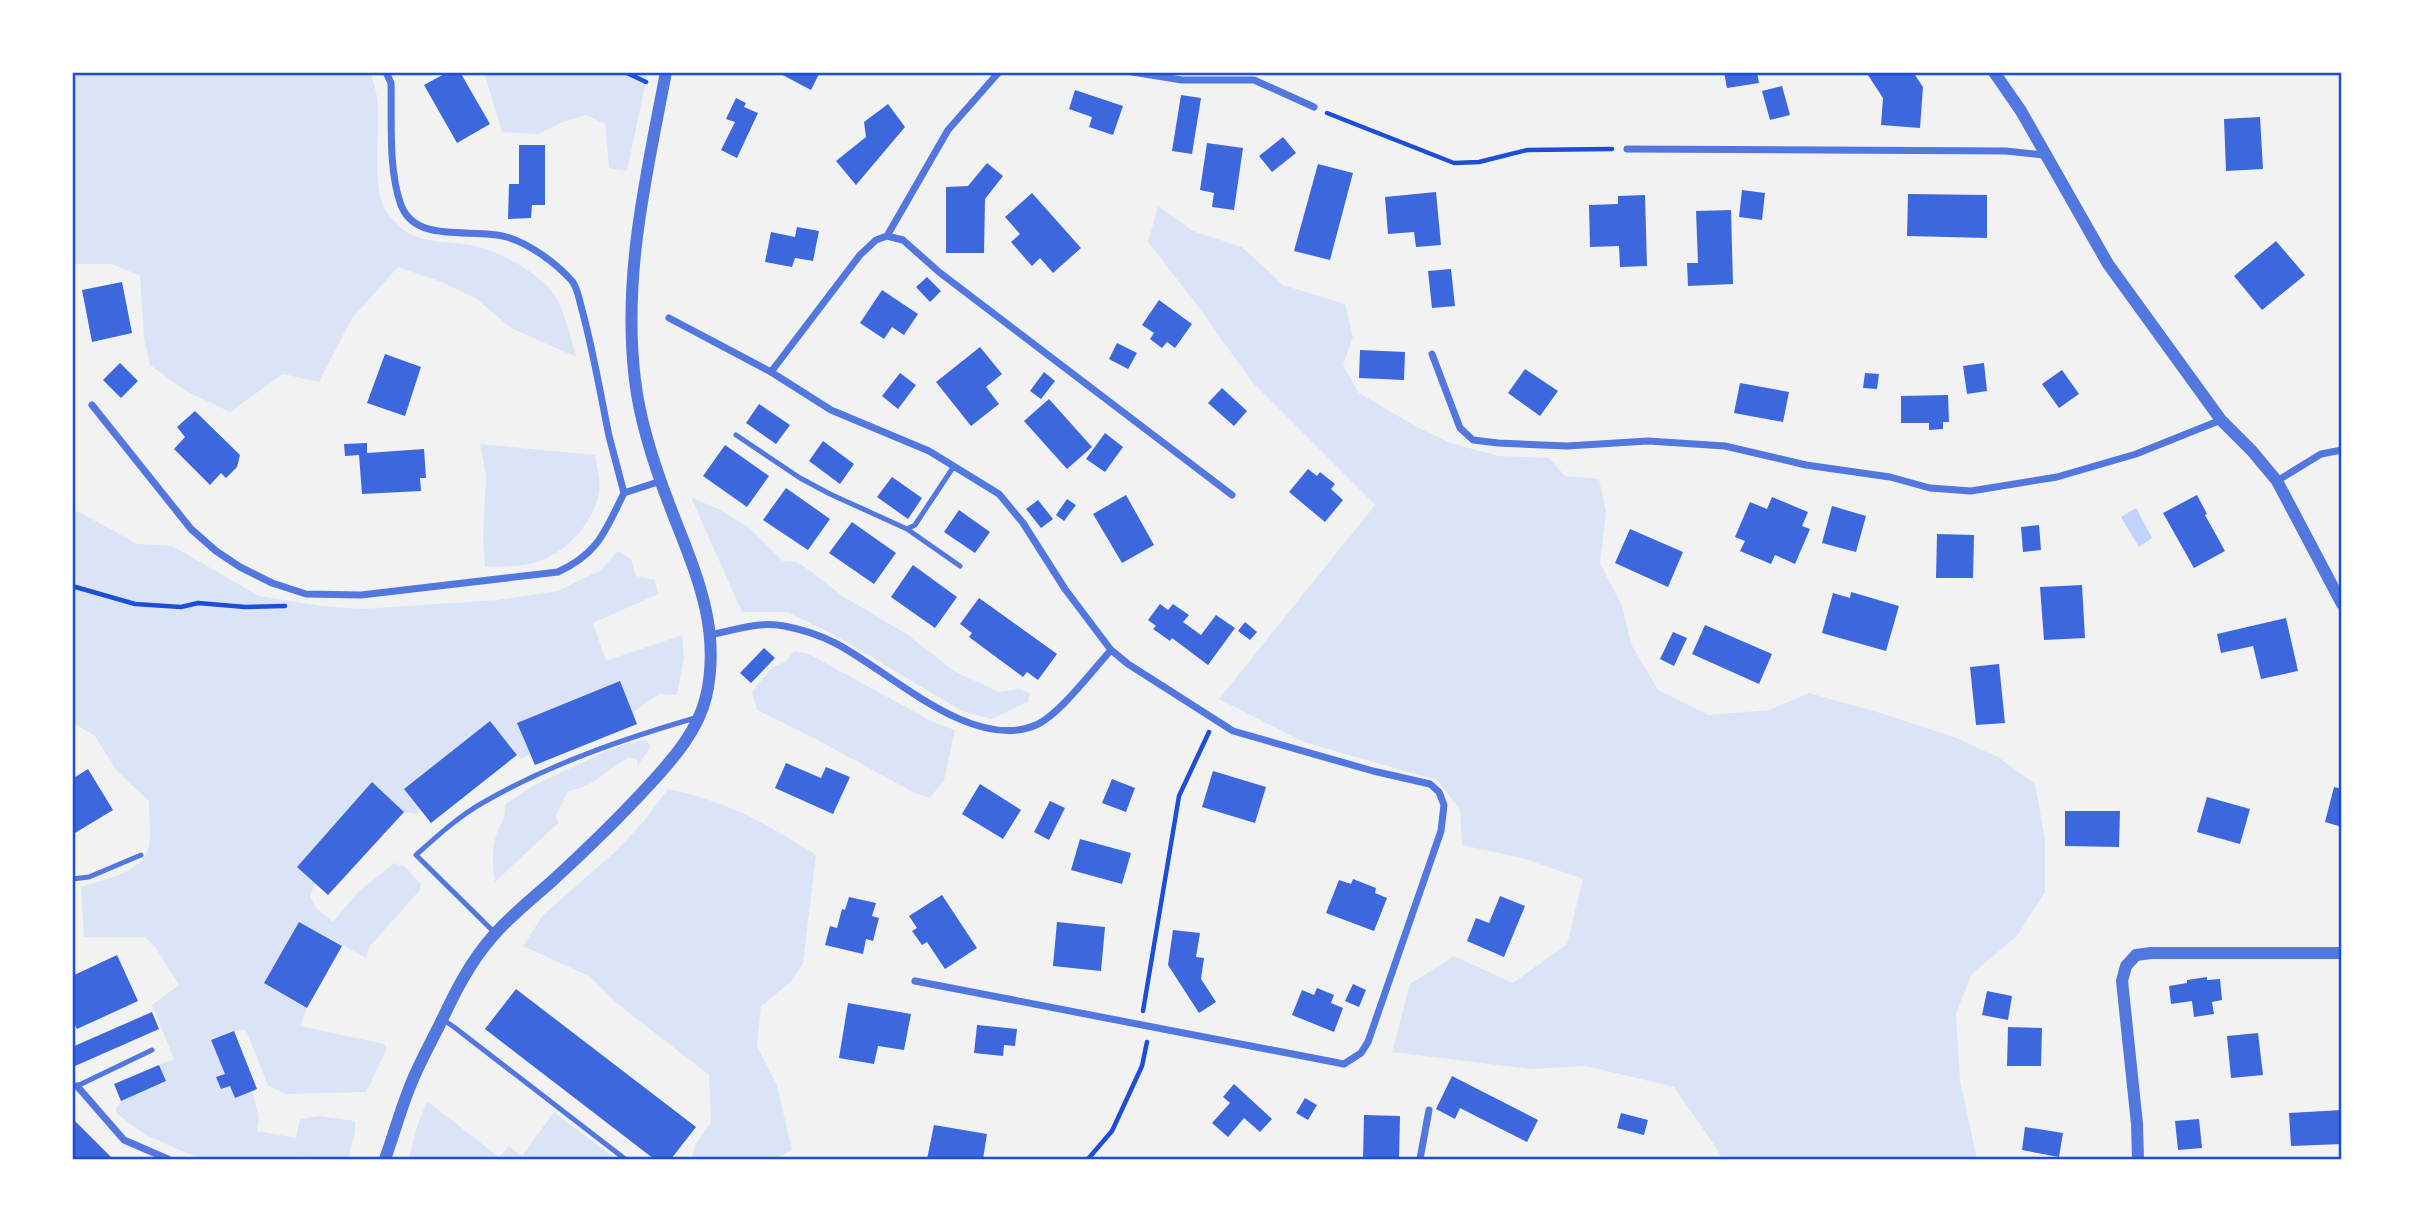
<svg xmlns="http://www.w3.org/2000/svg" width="2414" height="1231" viewBox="0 0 2414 1231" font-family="'DejaVu Sans',sans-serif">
	<rect width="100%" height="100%" fill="#f2f2f2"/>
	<path fill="#dbe4f7" d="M72,72H370C373,80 376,89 377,98C381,127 371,186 385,209C408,246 433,239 470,245C498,250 544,274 558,301C566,318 571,338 576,357L511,328L477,299L439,281L398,267L352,318L319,382L283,374L230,412L186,391L150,365L144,337L140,276L112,264H72Z
		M484,72H648L627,171L609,168L605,124L586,115L565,121L538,134L502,132Z
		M1158,206L1193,231L1242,247L1283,285L1345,304L1353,337L1343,365L1359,393L1415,426L1450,443L1499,456L1549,458L1565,476L1599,479L1606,512L1600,563L1622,606L1631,644L1658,690L1708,715L1769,710L1809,693L1884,714L1954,737L1998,757L2035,784L2045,839V892L2017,936L1972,974L1956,1013L1960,1080L1977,1159H1722L1717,1149L1674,1087L1586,1066L1531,1069L1392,1052L1410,984L1454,956L1513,983L1567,944L1583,879L1525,859L1462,845L1460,810L1437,780L1304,742L1219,699L1375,505L1252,382L1197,305L1148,242Z
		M480,444L595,455C597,468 601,481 599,494C591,527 563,557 529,564C515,567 499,566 485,567L483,539L486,476Z
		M691,497L720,510L748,527L783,561L797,562L813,573L841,595L908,635L954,671L999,692L1019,689L1030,693L1028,702L991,719L962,711L836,636L787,612H742Z
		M72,510L81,513L137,544L172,546L259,596L322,606L361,609L497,600L558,591L601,570L618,551L631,559L636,576L655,580L658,594L593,623L606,661L682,635L684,658L677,695L659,694L632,713L518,724L530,754L521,759L490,721L404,789L420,810L416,814L404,812L372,783L297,867L315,883L310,896L316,908L333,922L358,892L394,863L405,867L421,884L420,890L370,946L366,958L299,922L264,983L307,1008L300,1026L384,1044L387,1049L366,1092L286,1094L268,1086L246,1030L234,1031L211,1040L225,1074L217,1077L221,1089L230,1086L252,1091L259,1117L257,1131L296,1138L300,1119L319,1116L355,1121V1132L348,1159H317L301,1156L300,1159H200L146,1135L117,1114L116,1108L121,1101L166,1081L159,1065L174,1059L152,1005L179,985L156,948L145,937H84L81,887C102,880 145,872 149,846C151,832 149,816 149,801L116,770L95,736L72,722Z
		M794,651L809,654L933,722L955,730L944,780L930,798L913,792L812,737L757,710L752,692L772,667L786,662Z
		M646,740L651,746L638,766L637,760L630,757C604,769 600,785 568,791L556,816L558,823L495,882C493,865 491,853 496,836C500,822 506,821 505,805C526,788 549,778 573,767C597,756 619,743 646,740Z
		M668,789C726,801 766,823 816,855L803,963L792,981L761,1006L757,1046L777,1085L792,1150L774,1159H691L696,1143L711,1123L709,1075L615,1002L589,976L523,946L543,915L616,851L644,821Z
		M427,1101L499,1157L509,1146L522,1156L554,1112L616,1159H409L416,1129Z"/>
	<path fill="#bfd3fe" d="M2136,508L2152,538L2139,547L2121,517Z"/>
	<path fill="#3d67dc" d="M448,72H460L490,124L457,143L424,85Z
		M777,72H820L811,90Z
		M1724,72H1757L1759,83L1727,88Z
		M1866,72H1913L1923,87L1920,128L1881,125L1883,98Z
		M2194,72H2229L2228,75H2194Z
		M1782,86L1790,115L1770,120L1762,91Z
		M1075,90L1123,106L1113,135L1089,127L1092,117L1069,109Z
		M1181,95L1201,98L1192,154L1172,151Z
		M736,98L746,103L744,107L758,113L737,158L721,150L735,122L726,119Z
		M888,104L905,127L856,185L836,161L866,137L864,122Z
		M2260,117L2263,169L2226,171L2224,119Z
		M1283,137L1296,153L1272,172L1259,156Z
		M1207,143L1243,148L1234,210L1212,207L1214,193L1200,190Z
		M519,145H545V205H532L531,218L508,219L509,184H519Z
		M987,163L1003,176L985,199L984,253H946V187L968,186Z
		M1318,164L1353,173L1330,260L1294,251Z
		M1742,190L1765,193L1762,220L1739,217Z
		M1436,192L1441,245L1416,247L1414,232L1388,234L1385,197Z
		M1032,193L1081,248L1053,273L1040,258L1032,266L1011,242L1020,234L1005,217Z
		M1908,194L1987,195V238L1907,236Z
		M1645,195L1647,266L1620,267L1619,246L1590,247L1589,205L1618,204V196Z
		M1731,210L1733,284L1688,286L1687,263H1698L1696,211Z
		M797,227L819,231L813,261L795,258L792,267L765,262L771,232L795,237Z
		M2276,241L2305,275L2262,310L2234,276Z
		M1451,269L1455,306L1432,308L1428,271Z
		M927,277L941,291L930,302L916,287Z
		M122,282L132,333L92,342L82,290Z
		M882,290L918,314L904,335L892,327L884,339L860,323Z
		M1159,300L1192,324L1175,348L1167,342L1162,348L1150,339L1154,333L1142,325Z
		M1117,343L1137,353L1128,369L1109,359Z
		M980,347L1002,374L986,387L999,404L971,426L936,382Z
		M1360,350L1405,352L1404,380L1359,378Z
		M385,354L421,367L405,416L367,403Z
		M120,363L138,381L121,398L103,380Z
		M1984,363L1987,391L1967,394L1963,366Z
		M1525,369L1558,391L1540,416L1508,393Z
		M2062,370L2079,394L2059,408L2042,384Z
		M1044,372L1055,381L1041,399L1030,391Z
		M900,373L916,385L898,409L882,396Z
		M1865,373L1879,374L1877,389L1863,388Z
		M1740,383L1789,392L1783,422L1734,413Z
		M1222,388L1247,411L1234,426L1208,403Z
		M1948,395L1949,422H1943V429L1929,430V423H1901V396Z
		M1049,399L1092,447L1067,469L1024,421Z
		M759,404L790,425L776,444L746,423Z
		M195,411L240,455L237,467L226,478L221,473L210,485L174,449L185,437L177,427Z
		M1105,433L1123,447L1105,472L1086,459Z
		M823,441L854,464L840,484L809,461Z
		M367,443V453L424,449L426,478H420L421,491L362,494L359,455L345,456L344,444Z
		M725,445L769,476L747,507L703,476Z
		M1308,469L1317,476L1320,472L1335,484L1331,489L1343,500L1325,522L1289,492Z
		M892,477L922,498L908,519L877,497Z
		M786,488L830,519L808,550L763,520Z
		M1126,495L1154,545L1122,563L1093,514Z
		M2197,495L2207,514L2205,515L2225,551L2194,568L2163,513Z
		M1772,497L1808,512L1802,526L1810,529L1795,564L1775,555L1771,564L1740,551L1745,541L1735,537L1750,502L1767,509Z
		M1067,499L1076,505L1064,521L1056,515Z
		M1038,500L1053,519L1041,528L1026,509Z
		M1832,506L1866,516L1856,552L1822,543Z
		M959,510L990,532L975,553L944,532Z
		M852,522L896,553L874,584L829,553Z
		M2039,525L2041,550L2023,552L2021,527Z
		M1630,529L1683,552L1668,587L1615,563Z
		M1937,534L1974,535L1973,578H1936Z
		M913,565L957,597L935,628L891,597Z
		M2082,585L2085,638L2044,640L2040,587Z
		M1851,592L1899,606L1886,651L1822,633L1833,593L1850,598Z
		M979,598L1057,654L1038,680L1027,672L1023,677L969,637L972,633L960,624Z
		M1160,604L1168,610L1173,604L1189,615L1183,622L1201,635L1216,615L1235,628L1208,665L1172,638L1170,641L1153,629L1156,626L1148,620Z
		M2286,618L2298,671L2261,679L2253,646L2221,653L2217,634Z
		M1245,622L1257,632L1250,640L1238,631Z
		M1705,625L1772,654L1759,684L1692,654Z
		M1673,632L1687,638L1674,666L1660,659Z
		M764,648L775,658L751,683L740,673Z
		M1999,664L2005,723L1976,725L1970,667Z
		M620,681L637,724L535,765L517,723Z
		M490,721L517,755L431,823L404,789Z
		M786,763L821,778L826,767L850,777L833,814L775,788Z
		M88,769L113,810L75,833L72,827V779Z
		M1213,771L1266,787L1255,823L1202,807Z
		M1112,779L1135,788L1126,812L1102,803Z
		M372,782L404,812L328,895L297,867Z
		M980,784L1021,810L1003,839L962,814Z
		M2334,787L2342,789V827L2325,822Z
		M2207,797L2250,809L2240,844L2197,832Z
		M1050,801L1065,808L1049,840L1034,832Z
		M2065,811H2120L2119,847L2065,846Z
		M1080,839L1131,853L1122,884L1071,870Z
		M1353,879L1376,888L1375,893L1387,898L1374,931L1326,913L1339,880L1351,884Z
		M942,895L977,948L945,969L927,942L922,945L912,931L917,928L909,916Z
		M1500,896L1525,906L1504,957L1467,941L1476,918L1489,923Z
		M849,897L876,903L872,916L879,918L873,941L866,939L863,954L825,945L830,926L837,928L842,909L845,910Z
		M299,922L342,946L307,1008L264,983Z
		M1057,922L1105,927L1101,971L1053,966Z
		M1173,930L1200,933L1196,957L1204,958L1201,979L1216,1002L1199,1013L1168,965Z
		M117,955L138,1001L77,1029L72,1019V976Z
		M2207,977V980L2220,979L2222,1000L2212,1002L2214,1014L2194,1017L2192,1001L2171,1004L2169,986L2187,983V980Z
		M1353,984L1366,990L1359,1007L1345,1001Z
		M1317,988L1334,995L1331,1003L1343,1008L1334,1032L1292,1015L1302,990L1314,995Z
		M516,989L696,1127L671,1159H654L485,1029Z
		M1987,991L2012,996L2008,1020L1982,1015Z
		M848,1003L911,1014L904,1050L878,1046L874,1064L839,1058Z
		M152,1012L159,1029L75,1066L72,1060V1047Z
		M977,1025L1017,1029L1015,1046L1004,1045L1003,1056L974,1053Z
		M2008,1027L2042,1028L2041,1066H2007Z
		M234,1031L257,1089L235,1098L230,1086L221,1089L216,1077L225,1074L211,1040Z
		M2258,1033L2263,1075L2231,1078L2227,1036Z
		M159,1065L166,1081L121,1101L114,1084Z
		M1452,1076L1538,1120L1527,1142L1460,1108L1455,1119L1436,1109Z
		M1234,1084L1272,1119L1260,1132L1244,1118L1228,1137L1212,1123L1230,1103L1223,1097Z
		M1305,1098L1317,1105L1308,1120L1296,1113Z
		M2342,1110V1144L2291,1146L2289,1113Z
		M1621,1113L1648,1120L1644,1135L1617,1128Z
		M1364,1115L1400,1116L1399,1159H1363Z
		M72,1118L111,1157L108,1159H72Z
		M2199,1119L2202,1148L2178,1150L2175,1121Z
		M934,1125L987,1134L983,1159H927Z
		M2025,1127L2063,1133L2059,1157L2022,1150Z"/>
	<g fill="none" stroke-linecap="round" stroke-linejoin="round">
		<path stroke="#1d4ed8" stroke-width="4.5" d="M625,72L646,82
			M1327,113L1454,163L1479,162L1527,150L1612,149
			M72,586L135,604L181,607L198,603L245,607L285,606
			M1143,1011L1179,796L1209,732
			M1088,1159L1112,1131L1142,1066L1147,1042"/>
		<path stroke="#5277de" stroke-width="5" d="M736,435L800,478L830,494L907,529L915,525L954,466
			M907,529L960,566
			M72,879L89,877L141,855
			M495,933L416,855C437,836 459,816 484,802C550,764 623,739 695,718
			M442,1019L454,1027L625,1159
			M77,1086L152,1050"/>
		<path stroke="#5277de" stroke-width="7" d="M386,72L391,83C392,120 388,170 401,205C416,245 474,227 507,237C530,244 556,263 572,281C577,287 579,298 581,306C593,349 600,392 609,436C614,455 619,474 624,493
			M1132,72L1182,80H1254L1314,107
			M1627,149L2006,151L2044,155
			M887,236L903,240L939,272L1232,495
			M669,318L771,372L831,410L929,451L999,494L1023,523L1065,589L1111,650
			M1432,354L1460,428L1473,440L1498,443L1567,446L1648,441L1725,446L1806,465L1890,477L1930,488L1971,491L2057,477L2136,454L2221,420
			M771,372L860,255L876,240L887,236L948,130L999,72
			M92,405L191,529L216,551L240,567L272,583L306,594L361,595L558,572C599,553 605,531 624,493L661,481
			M2277,481L2321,454L2342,450
			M710,635C735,630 759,621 784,626C801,629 819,635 835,643C888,670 972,753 1036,725C1059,715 1093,670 1111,650L1128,664L1233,731L1373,771L1430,784L1439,792L1444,805L1441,831L1368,1042L1361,1053L1344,1064L915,981
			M77,1086L124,1140L168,1159
			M1420,1159L1429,1110"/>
		<path stroke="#5277de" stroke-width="12" d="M1994,72L2021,111L2108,264L2221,420L2252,451L2277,481L2342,604
			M385,1159C394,1134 401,1108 411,1084C419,1064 430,1044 440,1024C455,992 470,962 493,936C510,916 532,899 551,882C586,850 619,818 651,783C674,758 698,730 706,697C722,628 695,571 671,509C655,468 640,423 635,380C622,276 647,173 666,72
			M2138,1159L2137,1124L2122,981L2126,966L2136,955L2151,953H2342"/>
	</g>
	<rect width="2414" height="1231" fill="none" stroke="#ffffff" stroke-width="147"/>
	<rect x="74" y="74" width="2266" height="1084" fill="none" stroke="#1d4ed8" stroke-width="2.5"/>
</svg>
